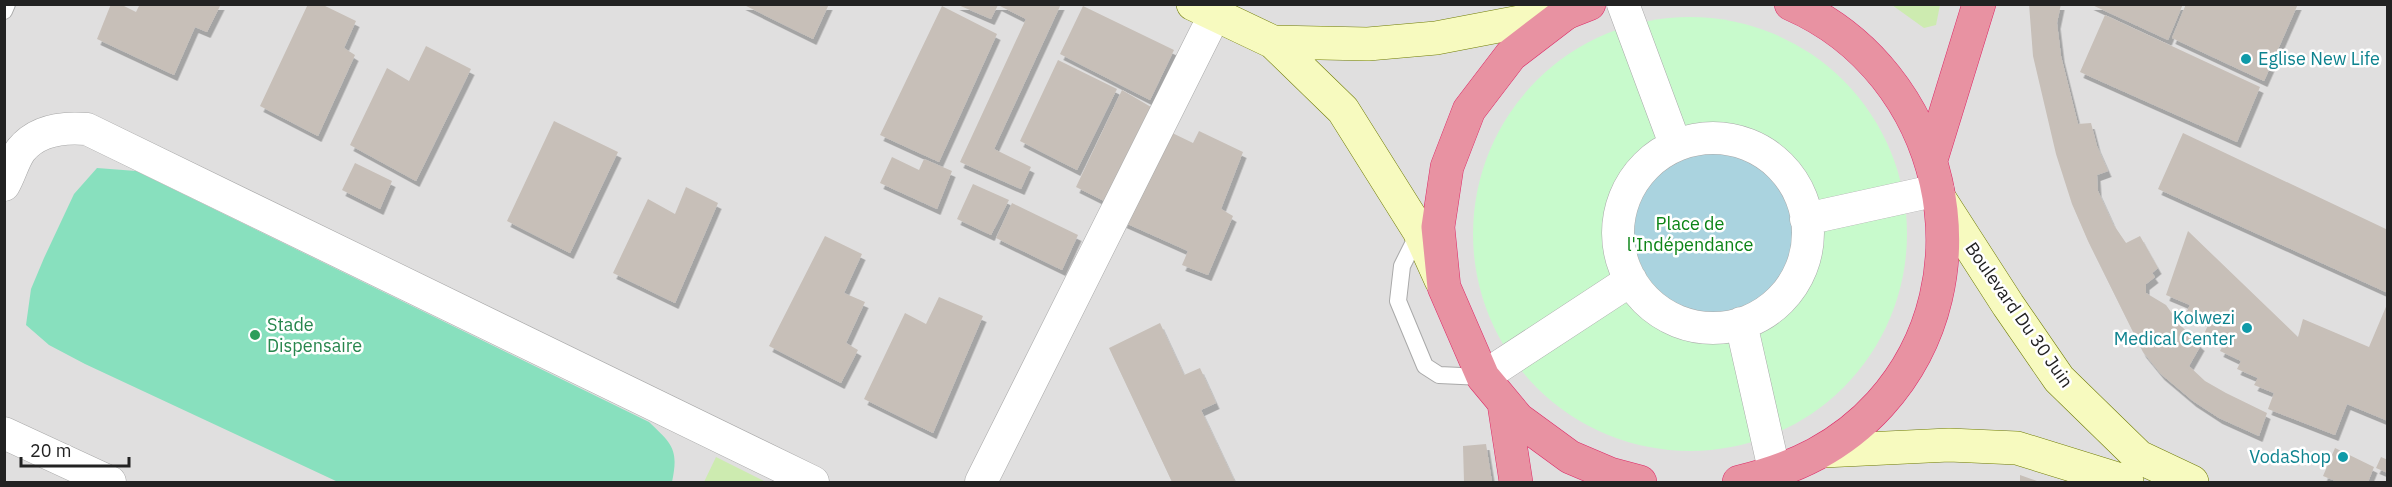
<svg xmlns="http://www.w3.org/2000/svg" width="2392" height="487" viewBox="0 0 2392 487" font-family="'IBM Plex Sans',sans-serif">
	<defs>
		<filter id="shadow"><feDropShadow dx="3.5" dy="6" stdDeviation="0" flood-color="#0004"/></filter>
	</defs>
	<rect width="100%" height="100%" fill="#f2efe9"/>
	<path fill="#e0dfdf" d="M5,5H2387V482H5Z"/>
	<path fill="#cdebb0" d="M1892,5H1940L1936,25L1924,28Z
		M716,457L766,482H704Z"/>
	<path fill="#c8facc" d="M1473 234a217 217 0 1 1 434 0a217 217 0 1 1-434 0Z"/>
	<path fill="#88e0be" d="M97,168L136,171L649,422C672,444 679,449 672,482H338L85,364L49,345L26,325L31,289L44,258L74,194Z"/>
	<path fill="#aad3df" d="M1634 232a81 81 0 1 1 162 0a81 81 0 1 1-162 0Z"/>
	<path fill="#c7bfb8" filter="url(#shadow)" d="M111,4H120L136,12L140,4H221L207,32L195,27L174,75L97,39Z
		M308,4H321L356,21L344,48L355,55L318,136L260,106Z
		M742,4H829L813,39Z
		M956,4H1061L994,149L1031,167L1021,189L960,162L1026,19L998,5L991,19Z
		M2029,4H2061L2057,23L2061,56L2078,124L2091,123L2097,146L2108,171L2097,175L2098,191L2113,224L2126,243L2140,236L2158,268L2152,273L2155,277L2146,284V293L2166,305L2181,326L2201,345L2189,366L2205,381L2226,393L2267,413L2259,436L2219,418L2193,401L2161,374L2143,352L2088,241L2072,204L2056,154L2033,56Z
		M2090,4H2183L2168,40Z
		M2186,4H2298L2264,81L2172,38Z
		M942,6L997,34L939,162L880,135Z
		M1083,6L1174,50L1150,100L1060,54Z
		M2105,15L2260,87L2237,142L2080,72Z
		M426,46L471,69L416,181L350,145L387,68L409,81Z
		M1058,60L1117,89L1077,170L1020,141Z
		M1122,90L1151,107L1104,201L1076,187Z
		M554,121L618,152L570,253L507,221Z
		M1164,129L1193,143L1199,131L1243,152L1221,209L1233,216L1208,275L1182,265L1188,251L1123,222Z
		M2183,133L2388,230V293L2158,189Z
		M892,157L919,170L924,159L952,171L937,209L880,183Z
		M355,163L392,181L380,209L342,190Z
		M973,184L1009,200L991,235L957,219Z
		M686,187L718,203L675,303L613,273L648,199L675,214Z
		M1012,203L1078,235L1062,270L996,238Z
		M2188,231L2298,337L2303,319L2369,347L2388,302V421L2347,404L2335,435L2268,409L2274,393L2254,385L2258,378L2237,369L2241,361L2220,351L2224,343L2204,334L2209,323L2186,313L2190,305L2166,295Z
		M825,236L862,254L844,293L865,302L846,343L858,350L841,383L769,346Z
		M939,297L983,316L933,433L864,399L905,313L926,324Z
		M1160,323L1184,375L1200,368L1216,403L1201,410L1235,482H1172L1109,348Z
		M1486,444L1492,482H1464L1463,446Z
		M2335,448L2374,467L2368,482H2338L2323,476Z
		M2381,457L2388,460V473L2376,468Z
		M2020,475L2040,482H2020Z"/>
	<g fill="none" stroke-linecap="round" stroke-linejoin="round">
		<defs>
			<path id="lane" d="M4,11L7,4
				M1419,232L1402,266L1398,301L1425,366L1439,375L1483,377"/>
			<path id="street" d="M1623,4L1675,144
				M1618 233a95 95 0 1 1 190 0a95 95 0 1 1-190 0Z
				M4,185C10,175 14,159 21,150C37,130 64,127 87,129L813,482
				M1806,219L1938,190
				M1741,323L1775,474
				M1483,377L1631,280
				M4,433L110,482
				M981,482L1215,14"/>
			<path id="secondary" d="M1193,4L1273,42L1343,110L1419,231L1441,280
				M1273,42L1368,44L1436,38L1566,13
				M1941,201L2008,305L2059,379L2139,457L2192,482
				M1823,451L1949,445L2017,448L2127,482"/>
			<path id="highway" d="M1589,4L1566,13L1511,55L1469,110L1447,167L1438,227L1444,287L1483,377L1518,419L1570,457L1610,474L1640,482
				M1931,160L1979,4
				M1504,404L1516,482
				M1739,482C1794,469 1841,447 1880,404C1994,278 1945,71 1791,4"/>
		</defs>
		<use href="#lane" stroke="#a9a9a9" stroke-width="18"/>
		<use href="#street" stroke="#a9a9a9" stroke-width="33"/>
		<use href="#secondary" stroke="#707d05" stroke-width="34"/>
		<use href="#highway" stroke="#dc2a67" stroke-width="34"/>
		<use href="#lane" stroke="#fff" stroke-width="16"/>
		<use href="#street" stroke="#fff" stroke-width="32"/>
		<use href="#secondary" stroke="#f7fabf" stroke-width="33"/>
		<use href="#highway" stroke="#e892a2" stroke-width="33"/>
	</g>
	<g fill="#0f9aa8" stroke="#fff" stroke-width="2">
		<circle cx="2246" cy="59" r="6"/>
		<circle cx="2247" cy="328" r="6"/>
		<circle cx="2343" cy="457" r="6"/>
	</g>
	<circle fill="#2e9e5b" stroke="#fff" stroke-width="2" cx="255" cy="335" r="6"/>
	<g text-anchor="middle" stroke-width="5" stroke-linejoin="round" paint-order="stroke">
		<g font-size="18" fill="#0d838f" stroke="#fff" text-anchor="end">
			<text x="2258" y="65" text-anchor="start">Eglise New Life</text>
			<text x="2235" y="324">Kolwezi<tspan x="2235" dy="21">Medical Center</tspan></text>
			<text x="2331" y="463">VodaShop</text>
		</g>
		<g font-size="18" fill="#0c8416" stroke="#fff">
			<text x="1690" y="230">Place de<tspan x="1690" dy="21">l'Indépendance</tspan></text>
		</g>
		<g font-size="18" fill="#222" stroke="#fff">
			<text transform="translate(2019 315) rotate(55)" y="6">Boulevard Du 30 Juin</text>
		</g>
		<g font-size="18" fill="#27864d" stroke="#fff" text-anchor="start">
			<text x="267" y="331">Stade<tspan x="267" dy="21">Dispensaire</tspan></text>
		</g>
	</g>
	<rect width="2392" height="487" fill="none" stroke="#222222" stroke-width="12"/>
	<path d="M21 457v9h108v-9" fill="none" stroke="#222222" stroke-width="3"/>
	<text x="30" y="457" font-size="18" fill="#222222" stroke="#ffffff" stroke-width="4.5" paint-order="stroke">20 m</text>
</svg>
